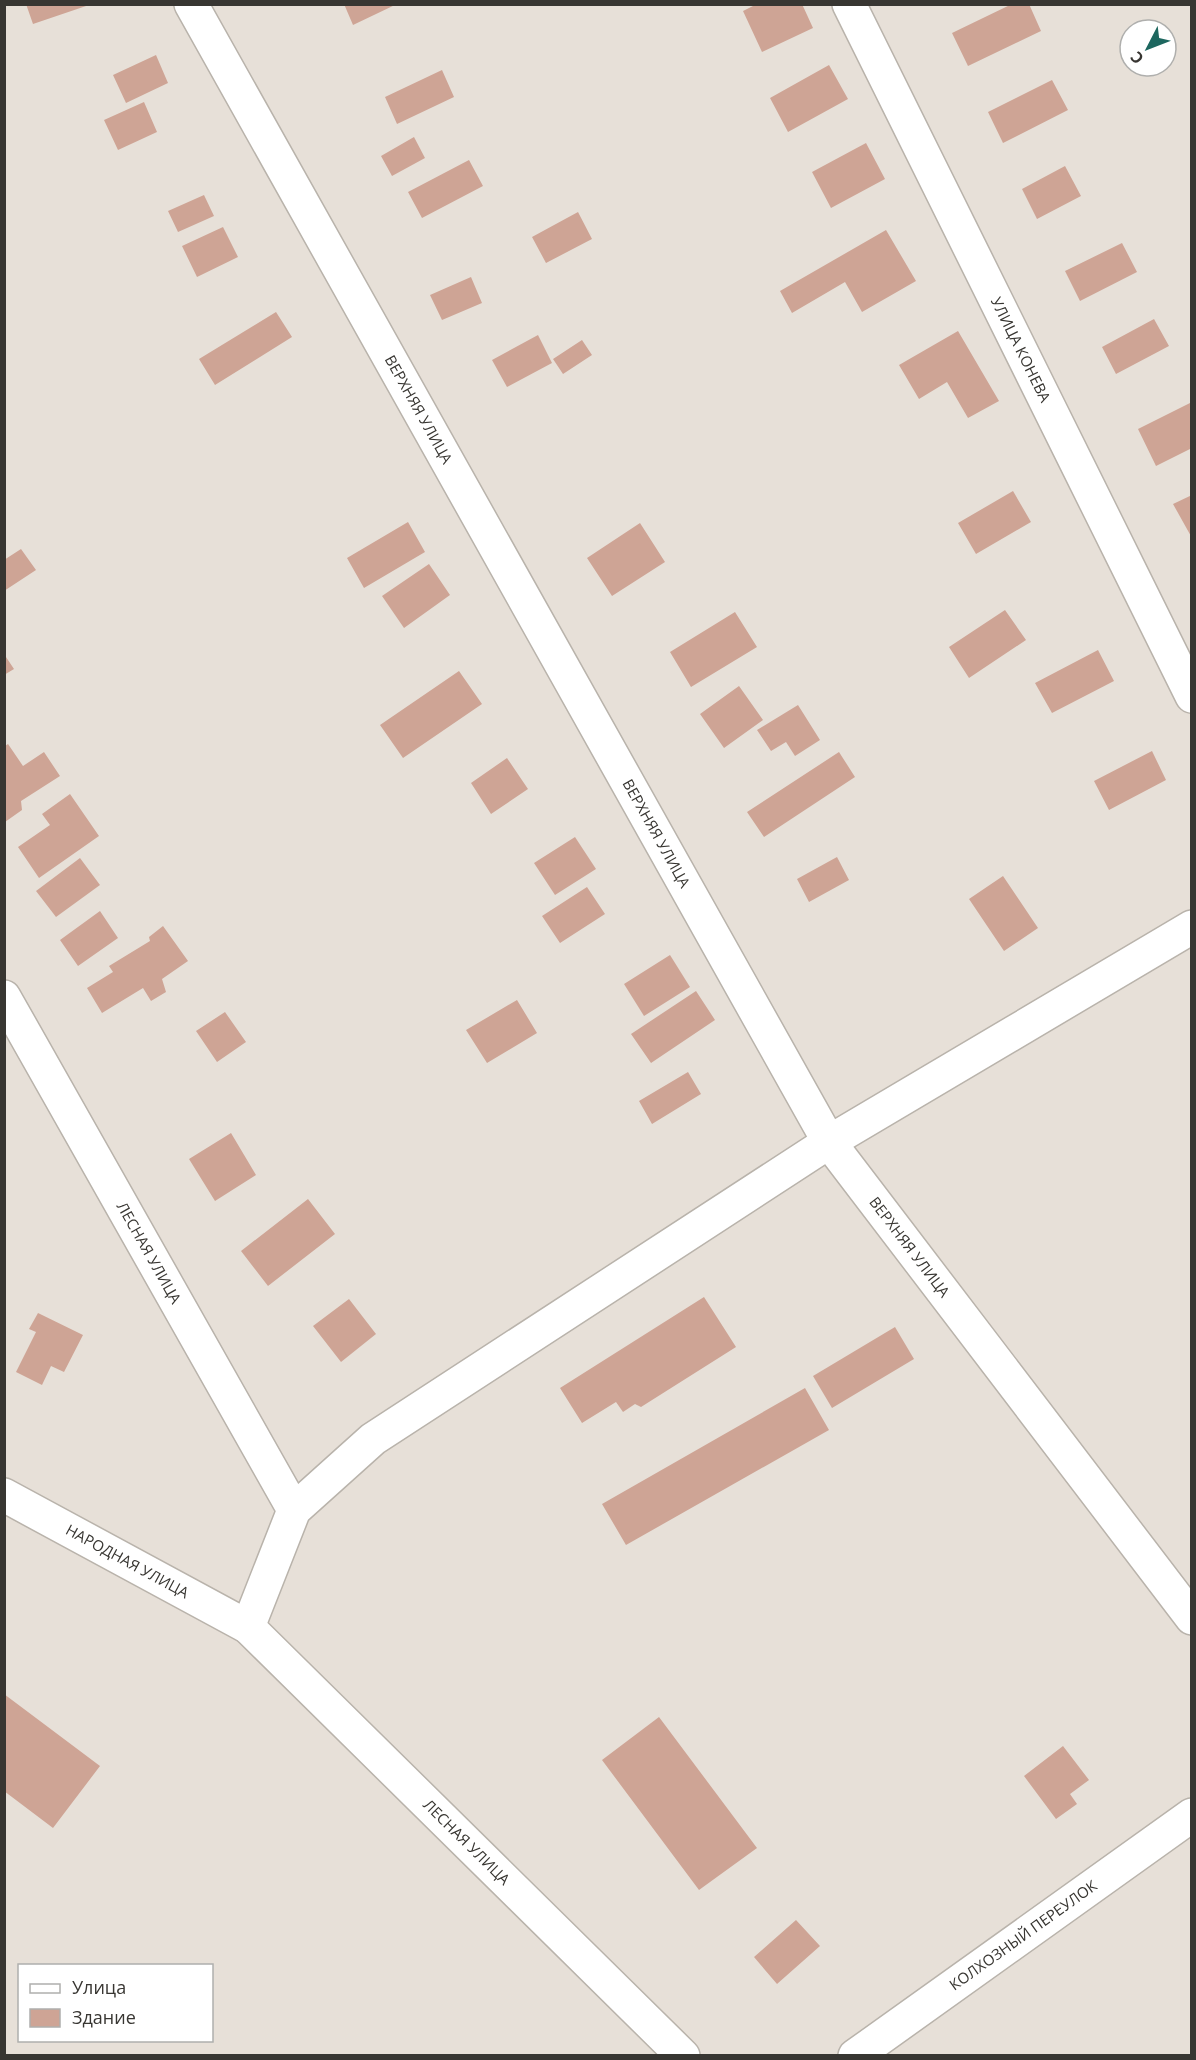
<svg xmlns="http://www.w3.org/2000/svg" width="1196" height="2060" viewBox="0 0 1196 2060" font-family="'Open Sans',sans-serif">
	<rect width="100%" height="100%" fill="#e7e0d8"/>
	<path fill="#cea495" d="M26,4H89V5L33,24Z
		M344,4H397L353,25Z
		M757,4H802L813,28L762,52L743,11Z
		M1012,4H1029L1041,31L968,66L952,33Z
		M156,55L168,83L126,103L113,75Z
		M829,65L848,99L788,132L770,98Z
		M442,70L454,97L397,124L385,97Z
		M1052,80L1068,110L1003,143L988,112Z
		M144,102L157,132L118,150L104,120Z
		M414,137L425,158L392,176L381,156Z
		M866,143L885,179L831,208L812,172Z
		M469,160L483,186L422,218L408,192Z
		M1065,166L1081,196L1037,219L1022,189Z
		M204,195L214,216L178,232L168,211Z
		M578,212L592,239L546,263L532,237Z
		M223,227L238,257L197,277L182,246Z
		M886,230L916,281L862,312L845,282L792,313L780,291Z
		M1122,243L1137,272L1080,301L1065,271Z
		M471,277L482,303L442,320L430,295Z
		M276,312L292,337L215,385L199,359Z
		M1154,319L1169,346L1116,374L1102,347Z
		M958,331L999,401L968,418L947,382L919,399L899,365Z
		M538,335L552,363L507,387L492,360Z
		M582,340L592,355L563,374L553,359Z
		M1192,402V448L1156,466L1138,429Z
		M1013,491L1031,522L976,554L958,523Z
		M1192,495V538L1173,504Z
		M408,522L425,552L364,588L347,558Z
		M640,523L665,562L612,596L587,558Z
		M21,549L36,570L4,591V560Z
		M429,564L450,595L404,628L382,596Z
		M1005,610L1026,640L969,678L949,647Z
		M735,612L757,647L691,687L670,652Z
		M1098,650L1114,681L1052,713L1035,683Z
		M4,654L14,669L4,675Z
		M459,671L482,704L403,758L380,725Z
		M739,686L763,720L724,748L700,714Z
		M798,705L820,740L795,756L786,742L771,751L757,730Z
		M8,744L23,766L44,752L60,776L21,801L22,810L5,822V746Z
		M1152,751L1166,780L1109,810L1094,781Z
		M839,752L855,777L764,837L747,812Z
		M507,758L528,789L491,814L471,783Z
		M70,794L99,836L39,878L18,847L50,825L42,814Z
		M575,837L596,869L555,895L534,863Z
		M837,857L849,880L809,902L797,879Z
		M80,858L100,885L56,917L36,891Z
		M1003,876L1038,928L1004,951L969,899Z
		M587,887L605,914L560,943L542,916Z
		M100,911L118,938L78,966L60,940Z
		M163,926L188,961L162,979L166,992L151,1001L143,988L102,1013L87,988L113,972L109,966L150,941L149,937Z
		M670,955L690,987L644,1016L624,984Z
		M696,991L715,1020L651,1063L631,1034Z
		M517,1000L537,1033L487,1063L466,1030Z
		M225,1012L246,1042L217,1062L196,1031Z
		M688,1072L701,1094L652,1124L639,1101Z
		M231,1133L256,1175L215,1201L189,1159Z
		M308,1199L335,1234L268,1286L241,1251Z
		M704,1297L736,1347L641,1407L635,1404L623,1412L616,1402L582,1423L560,1388Z
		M349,1299L376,1334L341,1362L313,1326Z
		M38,1313L83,1335L64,1372L51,1366L42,1385L16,1372L36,1332L29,1329Z
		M895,1327L914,1359L832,1408L813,1376Z
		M805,1388L829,1430L626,1545L602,1504Z
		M4,1694L100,1766L53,1828L4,1791Z
		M659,1717L757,1848L699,1890L602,1760Z
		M1063,1746L1089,1780L1070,1794L1077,1804L1056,1819L1024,1776Z
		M796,1920L820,1946L777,1984L754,1957Z"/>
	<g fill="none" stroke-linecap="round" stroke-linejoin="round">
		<defs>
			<g id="minor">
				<path id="s1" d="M191,4L829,1142L1192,1618"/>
				<path id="s2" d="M849,4L1192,696"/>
				<path id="s3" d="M4,997L294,1510"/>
				<path id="s4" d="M4,1495L248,1627L683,2056"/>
				<path d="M248,1627L294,1510L373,1439L829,1142L1192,927"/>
				<path id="s5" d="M855,2056L1192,1815"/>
			</g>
		</defs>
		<use href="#minor" stroke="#b9b3ab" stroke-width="36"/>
		<use href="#minor" stroke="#fff" stroke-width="33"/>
	</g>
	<g text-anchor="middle" stroke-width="4.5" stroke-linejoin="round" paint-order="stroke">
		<g font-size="15" fill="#383632" stroke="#fff">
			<text dy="5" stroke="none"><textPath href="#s2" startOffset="386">УЛИЦА КОНЕВА</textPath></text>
			<text dy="5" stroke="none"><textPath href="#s1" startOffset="465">ВЕРХНЯЯ УЛИЦА</textPath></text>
			<text dy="5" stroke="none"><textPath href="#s1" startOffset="951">ВЕРХНЯЯ УЛИЦА</textPath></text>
			<text dy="5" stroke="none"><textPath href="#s1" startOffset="1437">ВЕРХНЯЯ УЛИЦА</textPath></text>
			<text dy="5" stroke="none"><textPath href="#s3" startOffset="294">ЛЕСНАЯ УЛИЦА</textPath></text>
			<text dy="5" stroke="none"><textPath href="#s4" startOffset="140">НАРОДНАЯ УЛИЦА</textPath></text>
			<text dy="5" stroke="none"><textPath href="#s4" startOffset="584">ЛЕСНАЯ УЛИЦА</textPath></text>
			<text dy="5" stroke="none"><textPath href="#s5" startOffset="207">КОЛХОЗНЫЙ ПЕРЕУЛОК</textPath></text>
		</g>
	</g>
	<rect width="1196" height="2060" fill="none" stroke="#383632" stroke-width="12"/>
	<rect x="18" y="1964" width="195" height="78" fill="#ffffff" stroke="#afafad" stroke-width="1.5"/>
	<rect x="30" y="1984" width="30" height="9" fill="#ffffff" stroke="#afafad" stroke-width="1.5"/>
	<text x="72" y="1994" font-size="18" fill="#383632">Улица</text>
	<rect x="30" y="2009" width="30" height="18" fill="#cea495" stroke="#afafad" stroke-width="1.5"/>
	<text x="72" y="2024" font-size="18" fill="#383632">Здание</text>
	<g transform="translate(1148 48) rotate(228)"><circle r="28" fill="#ffffff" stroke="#afafad" stroke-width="1.5"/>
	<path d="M0-4.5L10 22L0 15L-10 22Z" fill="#1d675f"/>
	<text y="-9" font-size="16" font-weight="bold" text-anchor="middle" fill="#383632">С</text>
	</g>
</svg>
